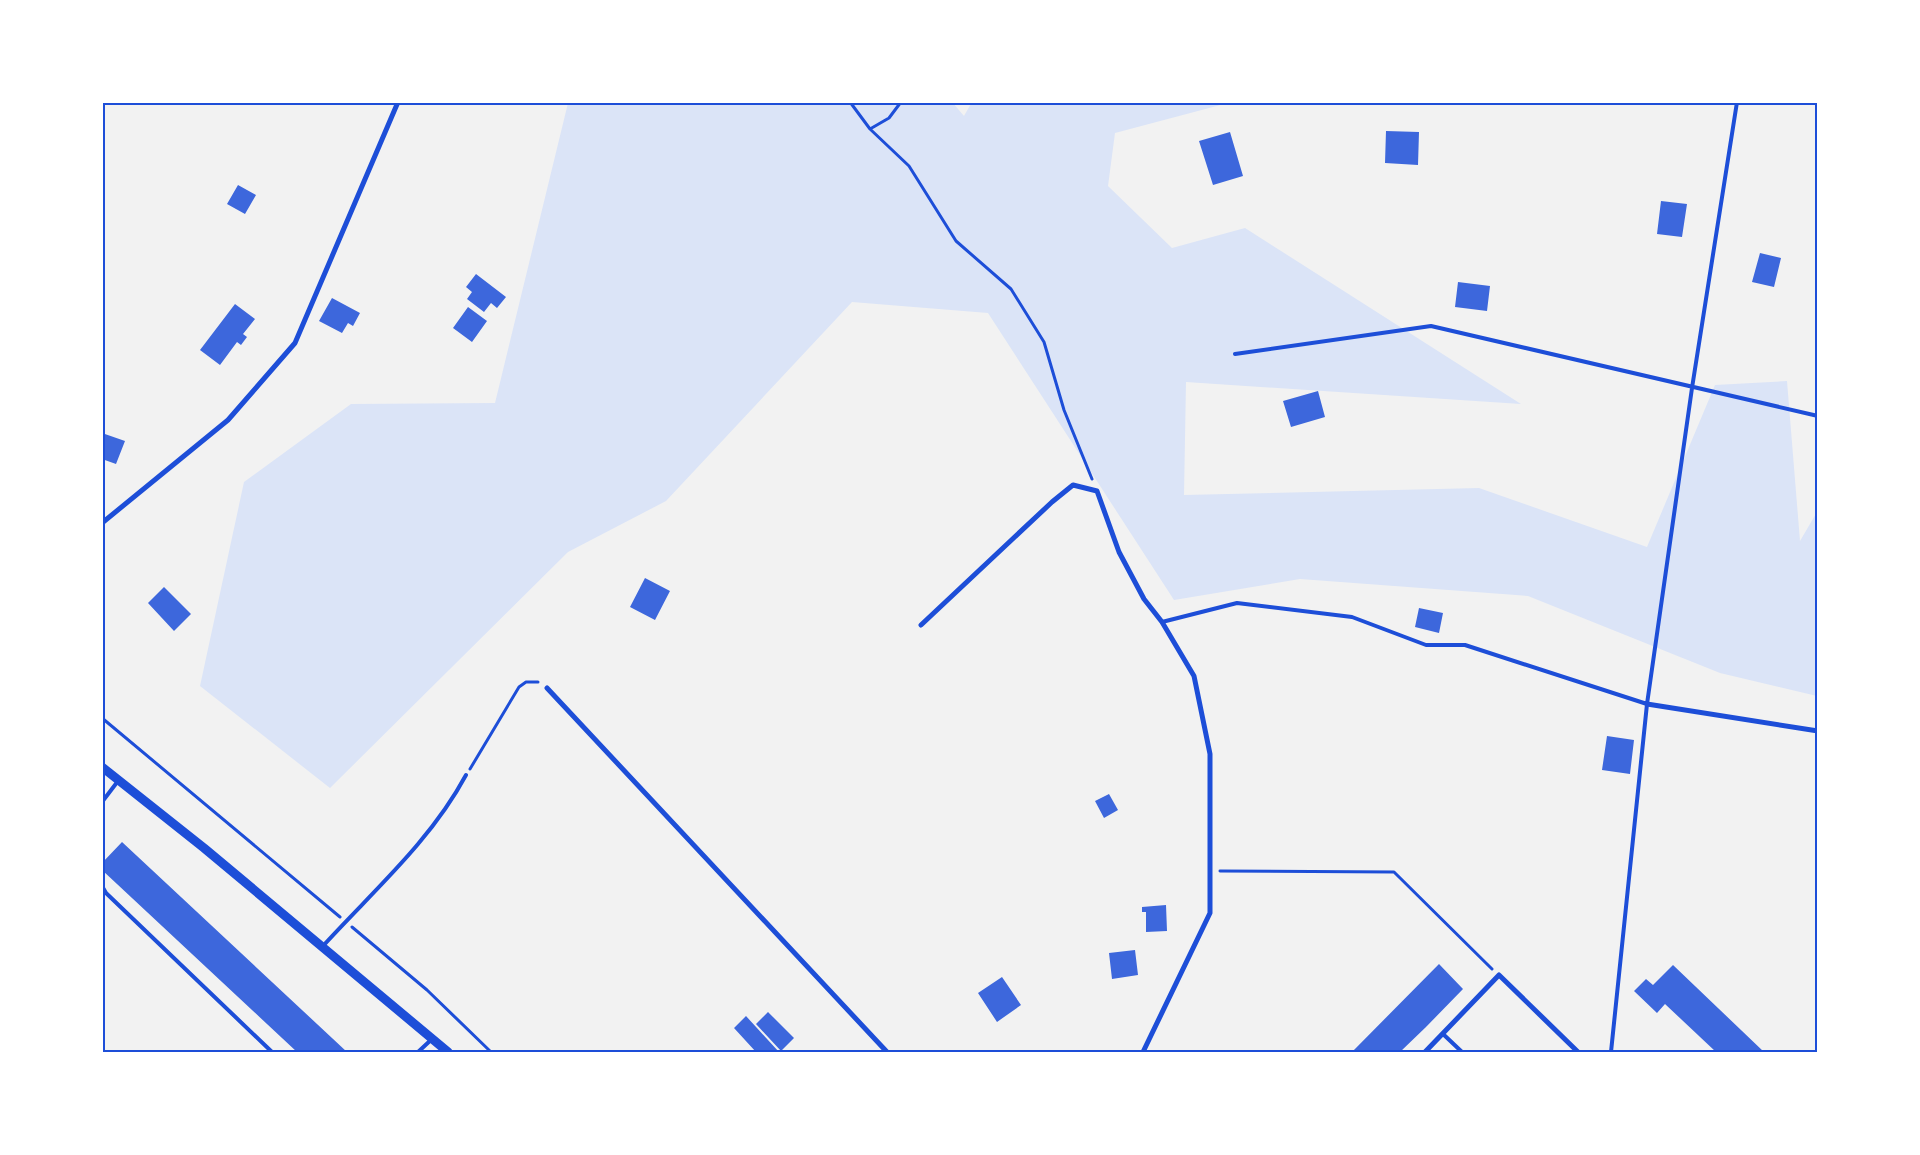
<svg xmlns="http://www.w3.org/2000/svg" width="1920" height="1155" viewBox="0 0 1920 1155" font-family="'Fira Sans',sans-serif">
	<rect width="100%" height="100%" fill="#f2f2f2"/>
	<path fill="#dbe4f7" d="M952,102L964,116L972,102L1228,103L1115,133L1108,186L1172,248L1245,228L1521,404L1186,382L1184,495L1479,488L1647,547L1715,385L1787,381L1800,541L1817,512V696L1720,673L1528,596L1300,579L1174,600L988,313L852,302L666,501L568,552L330,788L200,686L244,482L351,404L495,403L568,103Z"/>
	<path fill="#3d67dc" d="M1386,131L1419,132L1418,165L1385,163Z
		M1230,132L1243,176L1213,185L1199,141Z
		M238,185L256,195L245,214L227,204Z
		M1661,201L1687,204L1682,237L1657,234Z
		M1760,253L1781,258L1774,287L1752,282Z
		M476,274L506,297L497,308L491,303L484,312L467,299L472,292L466,287Z
		M1458,282L1490,286L1487,311L1455,307Z
		M332,298L360,313L353,326L348,323L342,333L319,321Z
		M235,304L255,319L243,334L247,337L241,345L237,342L220,365L200,350Z
		M468,307L487,321L472,342L453,328Z
		M1318,391L1325,417L1291,427L1283,401Z
		M102,433L125,441L116,464L102,459Z
		M645,578L670,591L655,620L630,607Z
		M164,587L191,614L174,631L148,603Z
		M1419,608L1443,613L1439,633L1415,627Z
		M1607,736L1634,740L1630,774L1602,770Z
		M1109,794L1118,810L1104,818L1095,801Z
		M122,842L347,1052H297L102,870V863Z
		M1166,905L1167,931L1146,932V912H1142V907Z
		M1135,950L1138,975L1112,979L1109,953Z
		M1439,964L1463,989L1426,1027L1400,1052H1352Z
		M1673,965L1764,1052H1716L1665,1004L1657,1013L1634,991L1646,979L1653,985Z
		M1002,977L1021,1005L997,1022L978,993Z
		M768,1012L794,1038L781,1051L756,1024Z
		M746,1016L779,1052H756L734,1028Z"/>
	<g fill="none" stroke-linecap="round" stroke-linejoin="round">
		<path stroke="#1d4ed8" stroke-width="3" d="M850,102L870,129L909,166L956,241L1011,289L1044,342L1064,410L1092,479
			M870,129L889,118L901,102
			M102,718L340,917
			M470,769L519,687L526,682H538
			M1220,871L1394,872L1492,969
			M352,927L427,990L491,1052"/>
		<path stroke="#1d4ed8" stroke-width="4" d="M1235,354L1431,326L1818,416
			M1162,622L1237,603L1352,617L1426,645H1465L1647,704
			M102,802L118,781
			M102,886L106,893L272,1052
			M322,947C372,892 430,842 466,775
			M1443,1034L1462,1052
			M418,1052L432,1039
			M1611,1052L1647,704L1692,388L1737,102"/>
		<path stroke="#1d4ed8" stroke-width="5" d="M102,523L228,420L295,343L398,102
			M921,625L1052,502L1073,485L1097,491L1119,552L1144,599L1162,622L1194,676L1210,754V913L1143,1052
			M547,688L887,1052
			M1647,704L1818,731
			M1425,1052L1499,975L1578,1052"/>
		<path stroke="#1d4ed8" stroke-width="9" d="M102,767L204,848L448,1052"/>
	</g>
	<rect width="1920" height="1155" fill="none" stroke="#ffffff" stroke-width="208"/>
	<rect x="104" y="104" width="1712" height="947" fill="none" stroke="#1d4ed8" stroke-width="2"/>
</svg>
